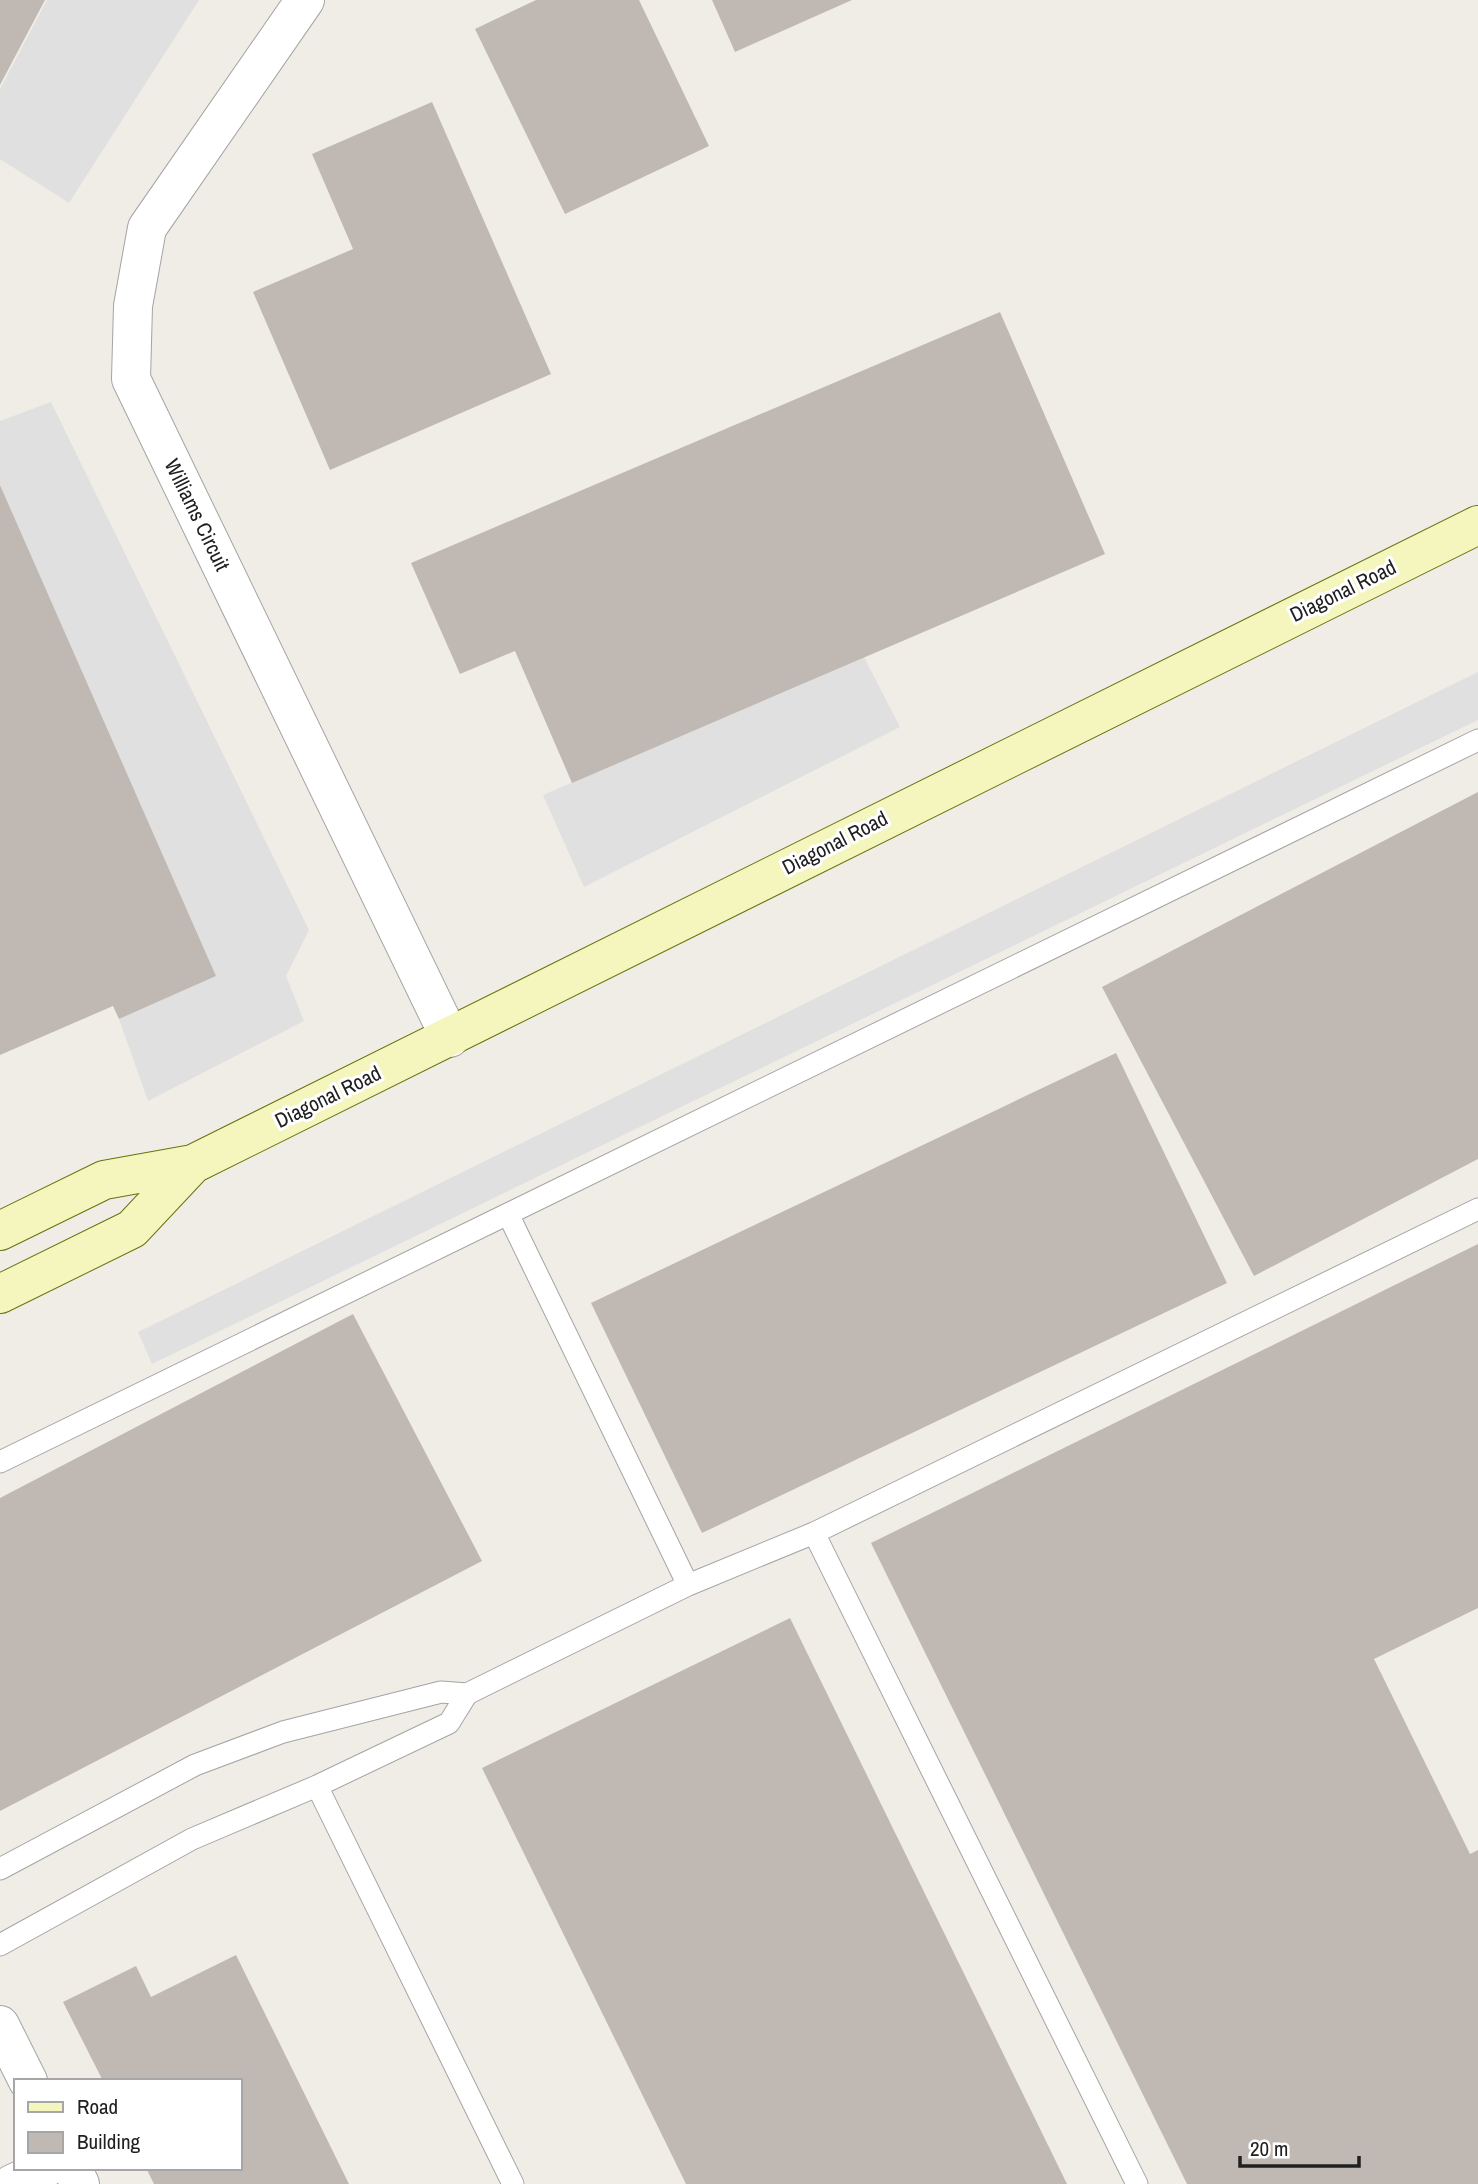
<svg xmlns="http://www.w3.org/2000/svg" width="1478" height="2184" viewBox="0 0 1478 2184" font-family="'Archivo Narrow',sans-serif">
	<rect width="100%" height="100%" fill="#f0ede7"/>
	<path fill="#e0e0e0" d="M47,0H199L69,203L0,159V89Z
		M51,402L309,930L286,976L304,1021L148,1101L119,1019L216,976L0,485V421Z
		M864,657L900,727L584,887L543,795Z
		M1478,672V720L152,1364L138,1332Z"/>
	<path fill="#c0b9b3" d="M0,0H45L0,85Z
		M536,0H639L709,146L565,214L475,29Z
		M712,0H852L735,52Z
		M432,102L551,374L330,470L253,292L353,249L312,154Z
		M1000,312L1105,554L572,783L515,651L460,674L411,563Z
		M0,485L216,976L119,1019L113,1006L0,1055Z
		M1478,792V1159L1254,1276L1102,987Z
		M1116,1053L1227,1283L702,1533L591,1303Z
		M1478,1244V1608L1374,1659L1470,1854L1478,1850V2184H1187L871,1543Z
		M353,1314L482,1561L0,1811V1498Z
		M790,1618L1067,2184H686L482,1768Z
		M236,1955L349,2184H154L146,2168H240V2081H103L63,2002L136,1966L151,1997Z"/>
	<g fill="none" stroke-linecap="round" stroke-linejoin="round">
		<defs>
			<path id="lane" d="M508,1214L688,1585
				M0,1462L1478,740
				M814,1533L1137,2184
				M317,1786L513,2184
				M0,1869L195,1765L283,1732L441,1692L467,1694
				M0,1945L192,1839L317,1786L449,1723L467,1694L688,1585L814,1533L1478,1209"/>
			<path id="street" d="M305,0L147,228L133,306L131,379L450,1038
				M0,2025L28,2081
				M72,2168L80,2184
				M12,2184L46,2168"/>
			<path id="secondary" d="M0,1231L104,1180L193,1164L1478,525
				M0,1294L132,1229L193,1164"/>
		</defs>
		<use href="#lane" stroke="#a4a4a4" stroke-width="23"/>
		<use href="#street" stroke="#a4a4a4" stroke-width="40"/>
		<use href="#secondary" stroke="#68730b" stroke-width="40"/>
		<use href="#lane" stroke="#fff" stroke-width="21"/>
		<use href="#street" stroke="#fff" stroke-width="38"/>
		<use href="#secondary" stroke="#f4f6be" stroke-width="38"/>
	</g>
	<g text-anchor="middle" stroke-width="6" stroke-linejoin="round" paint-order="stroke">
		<g font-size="21" fill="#202020" stroke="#fff">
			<text transform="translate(197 515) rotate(64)" y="7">Williams Circuit</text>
			<text transform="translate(1343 591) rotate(-26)" y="7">Diagonal Road</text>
			<text transform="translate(835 843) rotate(-27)" y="7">Diagonal Road</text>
			<text transform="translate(328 1097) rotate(-26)" y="7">Diagonal Road</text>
		</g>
	</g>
	<rect x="14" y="2079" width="228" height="91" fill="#ffffff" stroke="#a6a6a6" stroke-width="2"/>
	<rect x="28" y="2102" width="35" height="10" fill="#f4f6be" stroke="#a6a6a6" stroke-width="2"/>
	<text x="77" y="2114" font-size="21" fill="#202020">Road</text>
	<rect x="28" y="2132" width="35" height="21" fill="#c0b9b3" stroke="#a6a6a6" stroke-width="2"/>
	<text x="77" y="2149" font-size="21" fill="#202020">Building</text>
	<path d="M1240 2156v10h119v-10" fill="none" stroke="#202020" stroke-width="3.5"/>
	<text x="1250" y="2156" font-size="21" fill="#202020" stroke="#ffffff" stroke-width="5" paint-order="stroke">20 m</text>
</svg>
